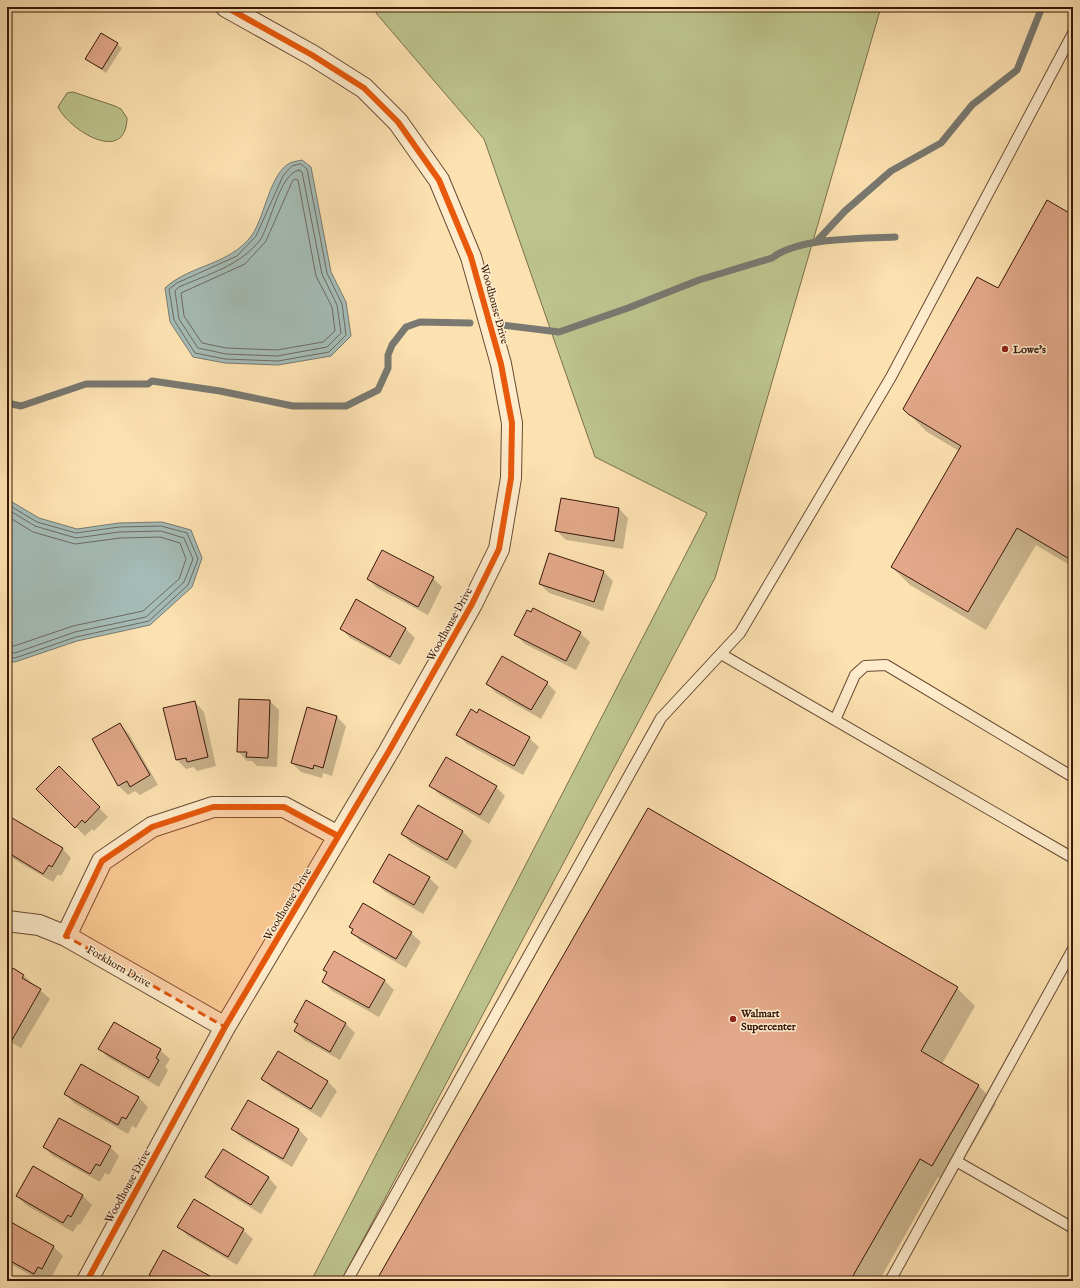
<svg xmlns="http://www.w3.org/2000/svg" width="1080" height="1288" viewBox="0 0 1080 1288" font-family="'IM FELL English',serif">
	<rect width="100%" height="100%" fill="#fde2b1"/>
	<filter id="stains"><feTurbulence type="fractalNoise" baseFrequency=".005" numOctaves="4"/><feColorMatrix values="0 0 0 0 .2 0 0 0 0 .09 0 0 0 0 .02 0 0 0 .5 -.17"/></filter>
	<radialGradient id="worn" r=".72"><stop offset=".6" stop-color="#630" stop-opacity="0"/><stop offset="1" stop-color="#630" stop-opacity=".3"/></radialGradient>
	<path fill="#bdc48d" stroke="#7b6e4b" d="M378,7H881L715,578L341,1281H311L707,513L595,457L484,139L376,13Z
		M73,92L115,106L121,109L127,118C126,165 70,131 58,107L67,93Z"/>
	<path fill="#a4bbb6" stroke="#797971" d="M302,160L311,167L331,272L346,302L351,336L331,356L278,365L225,363L193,357L170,322L165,288C191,264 229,266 252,235C265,216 270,173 290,163C294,161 299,161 302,160Z
		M7,499L39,518L77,529L119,523L162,522L191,530L202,558L192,587L150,625L77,641L15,662L7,661Z"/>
	<path fill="#0003" d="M117,44L122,48L106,73L86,59Z
		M1073,216V567L1036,545L986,630L910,585L892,567L959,451L927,432L904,409L998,290Z
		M619,509L628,518L623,549L566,540L556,530Z
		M549,554L604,572L613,581L603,611L549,593L540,584Z
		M433,578L442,587L428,615L377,588L368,579Z
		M356,601L406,629L415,638L400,665L350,638L341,628Z
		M580,633L590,642L576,670L525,644L516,635Z
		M547,683L556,692L541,719L496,693L487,684Z
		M270,701L279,710L277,767L257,766L252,761H247L238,751Z
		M195,702L204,712L216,766L197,771L194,767L186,769L177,760L165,709Z
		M337,717L346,726L332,776L323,773L322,778L301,772L292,763Z
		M120,724L129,734L158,785L140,795L135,791L128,795L119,786L93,740Z
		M458,735L529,738L539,747L523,775L467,744Z
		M59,767L108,817L94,831L92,829L85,836L38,789Z
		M431,786L496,787L505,796L489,824L440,795Z
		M418,806L463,832L472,841L456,869L411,843L402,834Z
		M7,818L62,848L71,858L61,876L58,874L53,882L7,855Z
		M390,855L429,878L439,887L423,914L384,891L375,882Z
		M350,927L411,933L421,942L406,968L361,942L352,932L353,930Z
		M325,970L384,980L394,990L379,1017L332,991L323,982L328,973Z
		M23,975L50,999L21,1048L7,1040V980Z
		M957,988L975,1006L942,1064L978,1085L996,1104L950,1184L938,1177L879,1281H377Z
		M306,1002L346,1024L355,1033L340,1060L304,1040L295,1031L298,1025L295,1022Z
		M100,1049L160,1050L170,1059L165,1067L168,1070L159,1087L109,1058Z
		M81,1065L139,1098L148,1107L136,1128L132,1126L128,1134L74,1103L65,1094Z
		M262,1079L327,1081L337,1091L321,1118L272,1088Z
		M248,1101L299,1130L308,1139L292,1167L242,1138L232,1129Z
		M44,1147H110L119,1156L109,1175L105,1173L100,1182L53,1156Z
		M206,1177H268L277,1187L261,1214L216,1186Z
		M17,1196H83L92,1205L80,1225L78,1224L73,1232L26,1205Z
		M7,1221L54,1247L63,1256L51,1278L47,1275L44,1281H41L7,1262Z
		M179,1227L243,1230L253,1239L237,1265L188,1236Z"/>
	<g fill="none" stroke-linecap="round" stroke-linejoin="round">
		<path stroke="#6e6960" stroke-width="1" d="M301,164L307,169L327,273L342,304L346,335L329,352L278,361L225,359L195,353L174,320L169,289L177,283L237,256L256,236L283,176L292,166Z
			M299,170L302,172L322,274L337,305L341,333L327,347L277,356L226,354L198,348L179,319L175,291L179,287C208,274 240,266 260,240C271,224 279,174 299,170Z
			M295,179L298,180L316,276L332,307L335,331L323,342L277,350L226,348L202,343L184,316L181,293L245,264L266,241L292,182Z
			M7,504L37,522L76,533L119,527L161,526L187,533L198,559L188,585L149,621L76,637L15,658L7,657
			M7,509L35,526L76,538L119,532L161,531L184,538L193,559L184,582L146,617L75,632L15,653L7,652
			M7,516L33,532L75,544L120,538L160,537L180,543L186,559L179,579L143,611L73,626L14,646H7"/>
		<path stroke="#797971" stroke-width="7" d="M816,242L845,211L891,171L941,143L972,105L1017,70L1042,7
			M502,325L559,332L628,308L699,280L772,258C799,237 861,239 895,237
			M7,403L21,406L86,384H148L152,381L220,391L293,406H346L378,390L388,368V355L392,345L406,327L420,322L470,323"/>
	</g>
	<path fill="#e2a889" stroke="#391709" d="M101,33L118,43L102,69L85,59Z
		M1047,200L1073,215V561L1017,528L968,612L891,567L961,446L908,414L903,409L977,277L998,288Z
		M561,498L619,508L614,541L555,531Z
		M382,550L434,577L418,607L367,579Z
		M549,553L604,571L594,602L539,584Z
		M356,599L406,628L390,657L340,629Z
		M533,608L581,632L566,661L514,635L527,610L531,612Z
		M502,656L548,682L531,710L486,684Z
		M239,699L270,700L268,758L246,757L247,752H237Z
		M195,701L208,757L187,762L186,758L176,760L163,708Z
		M307,707L337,716L323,768L314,765L313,769L291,763Z
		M471,709L477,713L479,709L530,737L514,766L456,735Z
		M120,723L150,775L130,787L127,781L118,786L92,739Z
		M446,757L497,786L480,815L429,786Z
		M59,766L100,807L85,823L82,820L75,828L36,789Z
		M418,805L463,831L447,860L401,834Z
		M648,808L958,987L921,1051L979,1085L932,1166L920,1159L850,1281H376Z
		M7,815L63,848L52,867L49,865L43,874L7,852Z
		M389,854L430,877L414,905L373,882Z
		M363,903L412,932L396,959L351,933L353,929L349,927Z
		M334,951L385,980L369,1008L322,982L327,972L323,970Z
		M13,968L24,975L22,978L41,989L12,1040L7,1037V978Z
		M306,1000L346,1023L330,1052L294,1031L298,1024L294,1022Z
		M114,1022L161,1049L156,1058L159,1060L149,1078L98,1049Z
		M278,1051L328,1081L311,1109L261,1079Z
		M81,1064L139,1097L126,1119L122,1117L118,1125L64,1094Z
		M248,1100L299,1129L283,1159L231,1129Z
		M59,1118L111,1146L100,1166L96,1164L90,1174L43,1147Z
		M223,1149L269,1177L251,1205L205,1177Z
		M33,1166L83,1195L71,1217L68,1215L63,1223L16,1196Z
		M194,1199L244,1229L228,1257L177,1227Z
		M7,1220L54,1246L42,1269L38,1267L34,1274L7,1259Z
		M163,1250L219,1281H155L156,1279L149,1275Z"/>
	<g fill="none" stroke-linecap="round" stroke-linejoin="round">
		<defs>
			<path id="lane" d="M721,654L1073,858
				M835,720L855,675L865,666L886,665L1073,777
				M956,1161L1073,1228
				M347,1281L661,718L740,633L891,377L1073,33
				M890,1281L1073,949"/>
			<path id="street" d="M7,921L39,925L66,936L225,1027
				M66,936L102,861L152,827L213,807H284L338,836
				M87,1281L225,1027L389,751L472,604L499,549L511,478L512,423L501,364L471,257L439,180L398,122L364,88L312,55L226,7"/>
		</defs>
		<use href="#lane" stroke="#6a4a33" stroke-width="12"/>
		<use href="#street" stroke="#6a4a33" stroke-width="22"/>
		<use href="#lane" stroke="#feeccc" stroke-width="10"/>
		<use href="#street" stroke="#feeccc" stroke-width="20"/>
		<defs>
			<path id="cycleway" d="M66,936L102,861L152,827L213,807H284L338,836
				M87,1281L225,1027L389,751L472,604L499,549L511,478L512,423L501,364L471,257L439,180L398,122L364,88L312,55L226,7"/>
		</defs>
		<use href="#cycleway" stroke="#feeccc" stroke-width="8"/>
		<use href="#cycleway" stroke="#e8590c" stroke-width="6"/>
	</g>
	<path fill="#df560c" fill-opacity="0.2" stroke="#df560c" stroke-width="3" stroke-dasharray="8 5" stroke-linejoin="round" d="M213,807H284L338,836L225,1027L66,936L102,861L152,827Z"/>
	<g fill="#8f2418" stroke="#feeccc" stroke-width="1.5">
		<circle cx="1005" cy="349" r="4"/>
		<circle cx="733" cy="1019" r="4"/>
	</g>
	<g text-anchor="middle" stroke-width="3" stroke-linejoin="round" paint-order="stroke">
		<g font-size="11" fill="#391709" stroke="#feeccc">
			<text transform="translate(495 304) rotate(75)" y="4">Woodhouse Drive</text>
			<text transform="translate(449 624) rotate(-61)" y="4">Woodhouse Drive</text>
			<text transform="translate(287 904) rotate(-59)" y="4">Woodhouse Drive</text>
			<text transform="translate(119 966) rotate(30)" y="4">Forkhorn Drive</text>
			<text transform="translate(127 1186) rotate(-61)" y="4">Woodhouse Drive</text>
		</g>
		<g font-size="11" font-weight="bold" fill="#391709" stroke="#feeccc" text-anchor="start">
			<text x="1013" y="353">Lowe's</text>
			<text x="741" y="1017">Walmart<tspan x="741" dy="13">Supercenter</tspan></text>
		</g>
	</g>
	<rect width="1080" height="1288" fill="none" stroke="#fde2b1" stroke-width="24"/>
	<rect x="8" y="8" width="1064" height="1272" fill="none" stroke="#391709" stroke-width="2"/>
	<rect x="12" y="12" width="1056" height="1264" fill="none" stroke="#391709"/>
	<rect width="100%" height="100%" filter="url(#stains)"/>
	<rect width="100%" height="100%" fill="url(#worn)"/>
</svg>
